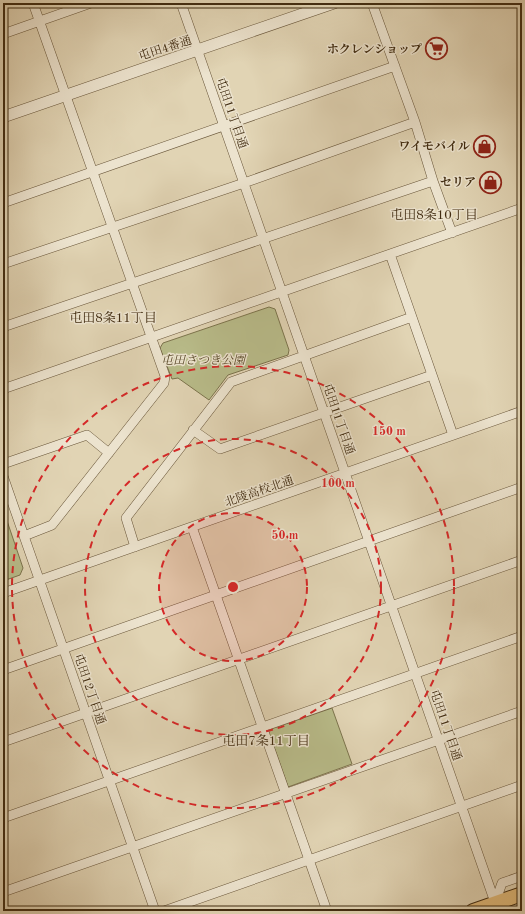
<svg xmlns="http://www.w3.org/2000/svg" width="525" height="914" viewBox="0 0 525 914" font-family="'Old Standard TT','Noto Serif JP',serif">
	<rect width="100%" height="100%" fill="#e1d4b4"/>
	<filter id="stains"><feTurbulence type="fractalNoise" baseFrequency=".005" numOctaves="4"/><feColorMatrix values="0 0 0 0 .2 0 0 0 0 .09 0 0 0 0 .02 0 0 0 .5 -.17"/></filter>
	<radialGradient id="worn" r=".72"><stop offset=".6" stop-color="#630" stop-opacity="0"/><stop offset="1" stop-color="#630" stop-opacity=".3"/></radialGradient>
	<path fill="#b8bb89" stroke="#7c744d" d="M269,307L275,309L289,350L288,355L228,375L209,400L178,378L172,379L160,348L163,343Z
		M3,509L23,568L20,575L3,581Z
		M332,708L352,764L288,787L268,730Z"/>
	<g fill="none" stroke-linecap="round" stroke-linejoin="round">
		<defs>
			<path id="minor" d="M181,3L498,911
				M372,3L415,122L433,181L452,233
				M3,34L91,3
				M3,203L395,66
				M390,254L453,435
				M3,264L244,183L415,122
				M3,327L433,181
				M3,389L522,208
				M193,430L220,449L432,375
				M3,464L87,435L109,453
				M3,476L155,911
				M192,527L327,911
				M24,536L52,525L164,383L165,376L33,3
				M135,547L126,518L231,382L412,317
				M3,593L522,411
				M3,670L522,487
				M3,742L522,560
				M3,818L522,636
				M3,892L522,711
				M495,903L502,883L522,876
				M164,911L522,785"/>
			<path id="tertiary" d="M3,117L334,3"/>
			<path id="primary" d="M473,911L522,894"/>
		</defs>
		<use href="#minor" stroke="#69563a" stroke-width="10"/>
		<use href="#tertiary" stroke="#69563a" stroke-width="12"/>
		<use href="#primary" stroke="#412c11" stroke-width="16"/>
		<use href="#minor" stroke="#ece3ce" stroke-width="9"/>
		<use href="#tertiary" stroke="#ece3ce" stroke-width="11"/>
		<use href="#primary" stroke="#e0ba7a" stroke-width="14"/>
	</g>
	<circle cx="233" cy="587" r="74" fill="#d62828" fill-opacity=".12"/>
	<g fill="none" stroke="#d62828" stroke-width="2" stroke-dasharray="7 5">
		<circle cx="233" cy="587" r="74"/>
		<circle cx="233" cy="587" r="148"/>
		<circle cx="233" cy="587" r="221"/>
	</g>
	<defs>
		<symbol id="supermarket-ring" viewBox="-11 -11 22 22"><circle r="9.5" fill="#ece3ce" stroke="#8f2418" stroke-width="1.5"/><path d="M-6-5.5h2.5l.6 2H6L4.5 2H-2.5L-4.4-4H-6ZM-1.5 3.2a1.3 1.3 0 1 0 .1 0ZM3 3.2a1.3 1.3 0 1 0 .1 0Z" fill="#8f2418"/></symbol>
		<symbol id="shop-ring" viewBox="-11 -11 22 22"><circle r="9.5" fill="#ece3ce" stroke="#8f2418" stroke-width="1.5"/><path d="M-5-2.5h2.3a2.7 3.5 0 0 1 5.4 0H5L5.5 6h-11ZM-1.5-2.5h3a1.5 2.3 0 0 0-3 0Z" fill="#8f2418"/></symbol>
	</defs>
	<g fill-rule="evenodd">
		<use href="#supermarket-ring" x="424" y="36" width="25" height="25"/>
		<use href="#shop-ring" x="472" y="134" width="25" height="25"/>
		<use href="#shop-ring" x="478" y="170" width="25" height="25"/>
	</g>
	<g text-anchor="middle" stroke-width="3" stroke-linejoin="round" paint-order="stroke">
		<g font-size="12" fill="#412c11" stroke="#ece3ce">
			<text transform="translate(165 48) rotate(-18)" y="4">屯田4番通</text>
			<text transform="translate(232 113) rotate(71)" y="4">屯田11丁目通</text>
			<text transform="translate(339 419) rotate(71)" y="4">屯田11丁目通</text>
			<text transform="translate(259 491) rotate(-19)" y="4">北陵高校北通</text>
			<text transform="translate(90 689) rotate(71)" y="4">屯田12丁目通</text>
			<text transform="translate(446 725) rotate(71)" y="4">屯田11丁目通</text>
		</g>
		<g font-size="12" font-weight="bold" fill="#412c11" stroke="#ece3ce" text-anchor="end">
			<text x="422" y="53">ホクレンショップ</text>
			<text x="470" y="150">ワイモバイル</text>
			<text x="476" y="186">セリア</text>
		</g>
		<g font-size="12" font-style="italic" fill="#594929" stroke="#ece3ce">
			<text x="203" y="364">屯田さつき公園</text>
		</g>
		<g font-size="13" fill="#412c11" stroke="#ece3ce">
			<text x="434" y="219">屯田8条10丁目</text>
			<text x="113" y="322">屯田8条11丁目</text>
			<text x="266" y="745">屯田7条11丁目</text>
		</g>
	</g>
	<circle cx="233" cy="587" r="6" fill="#d62828" stroke="#ece3ce" stroke-width="2"/>
	<g font-size="12" text-anchor="middle" font-weight="bold" fill="#d62828" stroke="#ece3ce" stroke-width="3" stroke-linejoin="round" paint-order="stroke">
		<text x="389" y="435">150 m</text>
		<text x="338" y="487">100 m</text>
		<text x="285" y="539">50 m</text>
	</g>
	<rect width="525" height="914" fill="none" stroke="#e1d4b4" stroke-width="16"/>
	<rect x="4" y="4" width="517" height="906" fill="none" stroke="#412c11" stroke-width="2"/>
	<rect x="8" y="8" width="509" height="898" fill="none" stroke="#412c11"/>
	<rect width="100%" height="100%" filter="url(#stains)"/>
	<rect width="100%" height="100%" fill="url(#worn)"/>
</svg>
